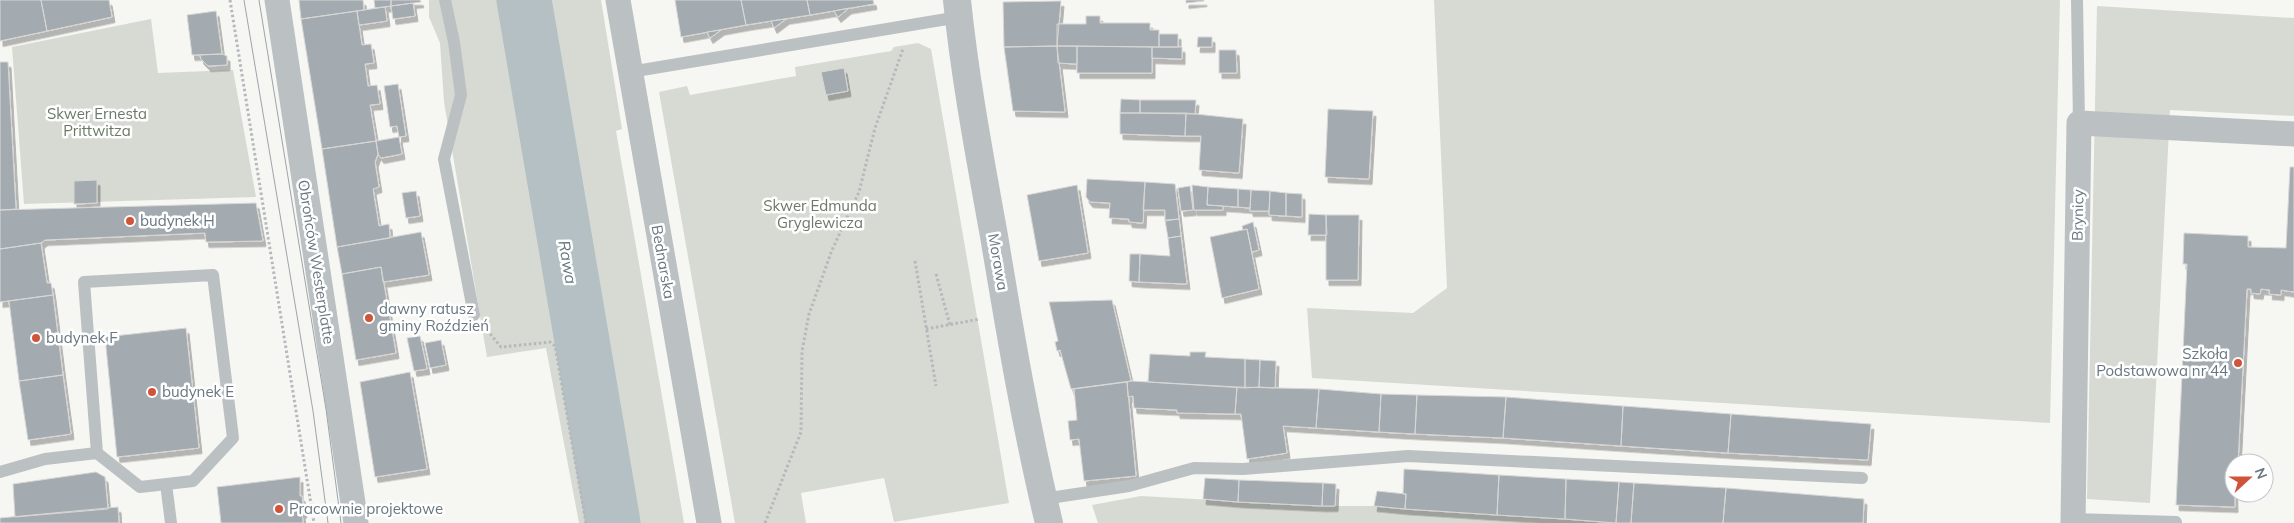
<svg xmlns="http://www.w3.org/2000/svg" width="2294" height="523" viewBox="0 0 2294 523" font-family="Mulish,sans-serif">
	<defs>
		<filter id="shadow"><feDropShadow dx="3" dy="5.5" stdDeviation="0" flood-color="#0004"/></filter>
	</defs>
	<rect width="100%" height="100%" fill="#f6f6f3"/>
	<path fill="#d6dad3" d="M429,0H507L525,92L596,523H579L546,348L487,357L444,102L440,43L429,17Z
		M545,0H601L622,129L616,131L684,523H634Z
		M1434,0H2060L2050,423L1312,378L1307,308L1413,313L1447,288Z
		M2097,6L2294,18V116L2170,110L2150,503L2087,499Z
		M151,19L158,73L233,70L256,197L24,204L12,47Z
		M918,43L931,49L1009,503L894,522L884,478L801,493L806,523H735L659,92L687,86L690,95L796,76L795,67L891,51L894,47Z
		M1141,496L1322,506H1374L1624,523H1098L1092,505Z"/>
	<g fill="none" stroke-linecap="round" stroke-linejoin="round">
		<path stroke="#b4c0c3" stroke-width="55" d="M524,0L613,523"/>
	</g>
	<path fill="#a3abb0" stroke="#d8d7d6" filter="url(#shadow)" d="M0,0H41L47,31L0,41Z
		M41,0H109L112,17L47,31Z
		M299,0H363L364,10L301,19Z
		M374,0H391V6L375,8Z
		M391,0H420L421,2L391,6Z
		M675,0H741L746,25L681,37Z
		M741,0H807L810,15L746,25Z
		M807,0H873L874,4L810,15Z
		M1186,0H1204V1L1186,3Z
		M1061,1L1057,46L1004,47L1003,2Z
		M413,3L415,16L393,19L391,6Z
		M385,7L387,21L359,25L357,11Z
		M849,8L838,17L834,11Z
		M216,11L222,54L192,55L187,15Z
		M357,11L362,45L371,44L374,63L365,64L368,86L377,85L380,104L370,105L376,141L322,149L301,19Z
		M1086,16H1100V23H1150V30H1159V47L1057,46V24H1086Z
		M786,19L774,28L771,21Z
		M721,30L710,38L707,32Z
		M1159,34H1178V47H1159Z
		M1198,37H1212V47H1197Z
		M1057,46L1065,112L1013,111L1004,47Z
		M1057,46H1077V64L1058,63Z
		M1077,46L1152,47V73H1077Z
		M1152,47H1182V59L1152,58Z
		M1219,50H1236L1237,73H1219Z
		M222,54L227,56V65L208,66L201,59L200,55Z
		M0,62H8L16,209L0,210Z
		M844,68L848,91L826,95L821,72Z
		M398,84L406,136L399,137L397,126L390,127L384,86Z
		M1121,99L1140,100V113H1120Z
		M1140,100H1196L1195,114L1140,113Z
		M1328,109L1373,111L1369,179L1325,177Z
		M1120,113H1186L1185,136L1120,134Z
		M1186,113L1243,119L1239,173L1199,170L1201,136H1185Z
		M399,137L402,154L381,158L378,154L376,141Z
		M376,141L378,154L375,162L379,187L373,189L379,226L389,224L390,238L337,247L322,149Z
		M2290,167H2294V292L2281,290V295L2269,294L2270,290L2261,289L2260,294L2251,293V289H2247L2238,463H2234L2235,507L2176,505L2187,264H2183L2184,233L2248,236V247L2286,248Z
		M1087,179L1145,182L1143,223L1129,222V219L1109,218L1110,203L1090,202L1086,197Z
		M97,180V203L74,204V181Z
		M1145,182L1175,184L1179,219L1165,221V210H1143Z
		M1077,185L1088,253L1039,261L1027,195Z
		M1192,185L1208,187L1207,205L1223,206V210H1194Z
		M1190,186L1193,210L1181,211L1178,188Z
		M1208,187L1238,189V207L1207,205Z
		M1238,189L1251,190L1250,208L1238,207Z
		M1251,190L1270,191L1269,211H1250Z
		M416,191L420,216L406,218L402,193Z
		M1270,191L1286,193V216L1269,215Z
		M1286,193L1302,194V217L1286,216Z
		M256,203L263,241L206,242L205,233L45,240L41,243L0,249V210Z
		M1309,214L1326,215L1327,235H1308Z
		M1326,215H1359L1358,280H1326Z
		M1179,219L1181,236L1168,238L1165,220Z
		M1253,222L1259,250L1252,252L1247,229L1243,230L1242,226Z
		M1247,229L1259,289L1222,298L1210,237Z
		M421,232L429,275L383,282L381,267L342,274L337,247Z
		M1181,236L1187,284L1139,282L1140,254L1170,256L1168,238Z
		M41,243L47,283H51L53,295L0,302V249Z
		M1130,254H1140L1139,282L1129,281Z
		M381,267L396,353L356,360L342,274Z
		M53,295L63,375L19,381L9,301Z
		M1112,300L1131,381L1071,389L1060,350L1057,351L1055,342L1058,341L1049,302Z
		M186,328L199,448L117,457L105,337Z
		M420,336L427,369L414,371L407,338Z
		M441,340L446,365L430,368L425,343Z
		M1190,352H1206L1205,357L1245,359V388L1148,382L1150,354L1190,356Z
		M1245,359L1260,360L1259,387L1245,388Z
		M1260,360L1276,361L1275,388L1259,387Z
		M410,372L427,469L375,477L360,382Z
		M63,375L71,434L28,440L19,381Z
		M1131,381L1237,387L1235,414L1177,413V410L1134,408L1133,396L1128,397L1127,382Z
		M1127,382L1136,476L1084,481L1079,439L1070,440L1068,421L1077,420L1074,389Z
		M1237,387L1319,389L1316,428L1283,426L1287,453L1247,459L1241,414H1235Z
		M1319,389L1381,394L1379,432L1316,428Z
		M1381,394L1417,395L1415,434L1379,432Z
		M1417,395L1506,397L1503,438L1415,434Z
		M1506,397L1623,406L1621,446L1503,438Z
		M1623,406L1731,414L1728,453L1621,446Z
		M1731,414L1871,424L1868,460L1728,453Z
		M1404,469L1499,475L1497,515L1405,509L1406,494H1403Z
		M96,472L105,477L108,509L15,517L13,484Z
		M1499,475L1566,479L1565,519L1497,515Z
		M300,477V496H302L304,512L302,513L303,523H221L217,487Z
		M1205,478L1239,480L1238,502L1203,499Z
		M1566,479L1619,482L1616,523L1565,519Z
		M1239,480L1323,483L1322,506L1238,502Z
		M1619,482L1634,483L1631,523H1616Z
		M1323,483L1336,484L1335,506H1322Z
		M1634,483L1726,488L1723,523H1631Z
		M1726,488L1864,499L1863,523H1723Z
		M1377,491L1406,494L1405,509L1374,506Z
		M118,507L119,523H0V518Z"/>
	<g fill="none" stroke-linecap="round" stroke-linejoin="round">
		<path stroke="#b6b9bc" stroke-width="3" stroke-dasharray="2.5 2.5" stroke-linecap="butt" d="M230,0L314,523
			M915,261L936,386
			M936,274L950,325
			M926,329L980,319
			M487,330L501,347L550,342L555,346L586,523
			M765,523L801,432L802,351L809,314L832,250L859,192L875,128L903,49"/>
		<path stroke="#bbc0c3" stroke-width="12" d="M445,0L454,42L461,95L444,159L474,315
			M2077,0L2079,123
			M630,72L959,17
			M0,472L45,459L97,453L140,487L193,481L233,438L213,275L84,282L97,453
			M166,484L171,523
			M1043,499L1129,486L1194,468L1243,469L1408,456L1862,478
			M2073,519L2176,522"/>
		<path stroke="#bbc0c3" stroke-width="25" d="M277,0L356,523
			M618,0L709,523
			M2073,523L2079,123L2294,134"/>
		<path stroke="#bbc0c3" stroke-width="28" d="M957,0C965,79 980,158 994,236C1010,332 1026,428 1049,523"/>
		<path stroke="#9ea4a9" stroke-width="1" d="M244,0L313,411L328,523
			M259,0L326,409L341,523"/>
	</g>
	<g fill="#d05439" stroke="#fff" stroke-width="2">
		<circle cx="130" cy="221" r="5"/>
		<circle cx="369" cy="318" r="5"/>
		<circle cx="36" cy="338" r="5"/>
		<circle cx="2238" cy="363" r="5"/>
		<circle cx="152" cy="392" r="5"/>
		<circle cx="279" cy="509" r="5"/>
	</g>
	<g text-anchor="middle" stroke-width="5" stroke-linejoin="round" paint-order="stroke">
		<g font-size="15" fill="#6b7966" stroke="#fff">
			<text x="97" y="119">Skwer Ernesta<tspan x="97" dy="17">Prittwitza</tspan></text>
			<text x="820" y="211">Skwer Edmunda<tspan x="820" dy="17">Gryglewicza</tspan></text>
		</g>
		<g font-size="15" fill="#687781" stroke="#fff">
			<text transform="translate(2078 215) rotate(-89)" y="5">Brynicy</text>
			<text transform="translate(316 262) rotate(81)" y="5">Obrońców Westerplatte</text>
			<text transform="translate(663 262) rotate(80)" y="5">Bednarska</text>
			<text transform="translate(998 262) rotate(80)" y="5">Morawa</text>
		</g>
		<g font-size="15" fill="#687781" stroke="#fff" text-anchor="start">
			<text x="140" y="226">budynek H</text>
			<text x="379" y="314">dawny ratusz<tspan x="379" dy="17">gminy Roździeń</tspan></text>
			<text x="46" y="343">budynek F</text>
			<text x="2228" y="359" text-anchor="end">Szkoła<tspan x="2228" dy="17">Podstawowa nr 44</tspan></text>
			<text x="162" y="397">budynek E</text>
			<text x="289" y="514">Pracownie projektowe</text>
		</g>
		<g font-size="16" font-style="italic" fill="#64787d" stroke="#fff">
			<text transform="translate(568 262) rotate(80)" y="6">Rawa</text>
		</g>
	</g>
	<g transform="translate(2249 478) rotate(69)"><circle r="24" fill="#ffffff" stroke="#c3c9cd"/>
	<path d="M0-4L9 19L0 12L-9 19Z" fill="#d05439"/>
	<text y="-8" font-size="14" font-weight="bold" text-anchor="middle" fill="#687781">N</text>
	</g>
</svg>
